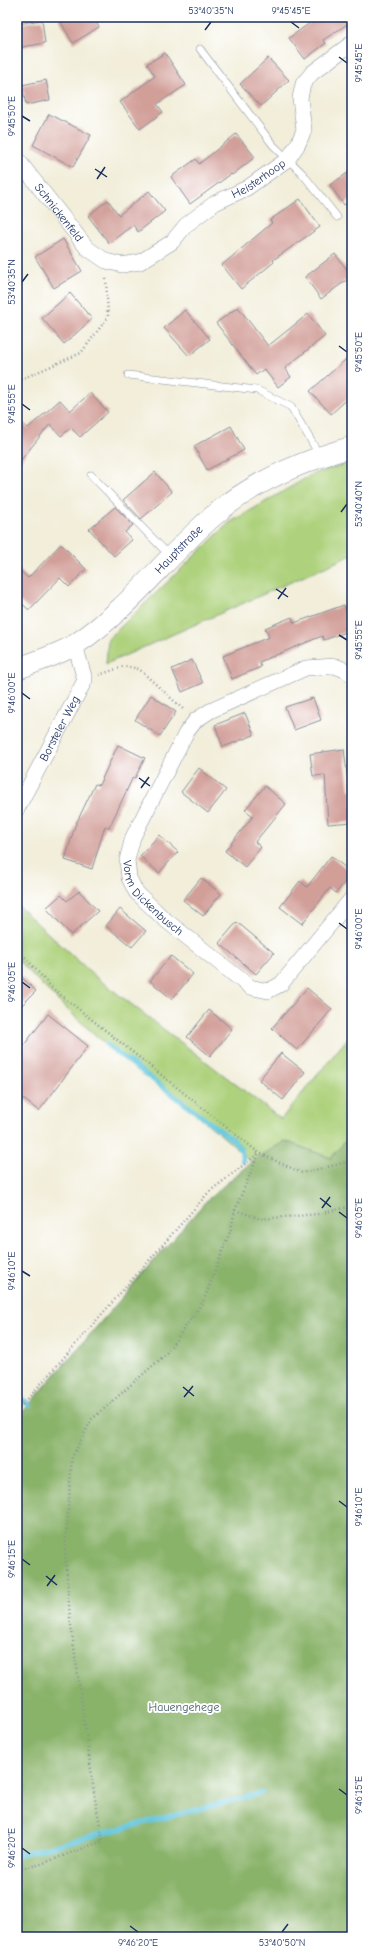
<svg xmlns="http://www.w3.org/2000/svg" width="369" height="1954" viewBox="0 0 369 1954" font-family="'Comic Neue',sans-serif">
	<rect width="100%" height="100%" fill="#fff"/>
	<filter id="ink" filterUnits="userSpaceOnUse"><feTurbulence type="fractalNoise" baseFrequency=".025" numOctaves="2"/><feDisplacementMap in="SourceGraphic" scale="8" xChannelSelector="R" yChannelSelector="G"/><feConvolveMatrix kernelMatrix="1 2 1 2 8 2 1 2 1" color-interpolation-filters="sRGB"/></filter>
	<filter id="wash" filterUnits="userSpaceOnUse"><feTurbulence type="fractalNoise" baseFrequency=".012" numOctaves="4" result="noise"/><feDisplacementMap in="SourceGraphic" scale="16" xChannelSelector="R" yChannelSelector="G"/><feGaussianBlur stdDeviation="0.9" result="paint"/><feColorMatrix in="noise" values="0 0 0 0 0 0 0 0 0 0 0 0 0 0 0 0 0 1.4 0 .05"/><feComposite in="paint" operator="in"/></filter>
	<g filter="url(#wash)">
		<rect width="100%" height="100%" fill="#f2eeda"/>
		<path fill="#add17b" stroke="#64806c" d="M352,462V555L106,664L108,639L229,523L313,474Z
			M17,905L97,978L281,1119L352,1033V1133L331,1158L285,1141L251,1162C207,1119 155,1085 107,1045C75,1018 45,989 17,959Z"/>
		<path fill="#8ab36b" stroke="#527164" d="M352,1133V1937H17V1476L19,1416L206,1201L251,1162L285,1141L331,1158Z"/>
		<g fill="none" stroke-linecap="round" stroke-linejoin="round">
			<path stroke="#5ec5db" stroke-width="5" d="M107,1045L233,1140L241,1149L243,1161
				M17,1395L29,1405
				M17,1855L262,1793"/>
		</g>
		<g id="blocks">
			<path fill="#d29e98" d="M58,17H93L99,27L73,43Z
				M318,17H352V21L323,40L326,43L305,59L289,38Z
				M42,20L45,43L17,48V24Z
				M165,53L186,85L157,104L163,112L140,129L120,102L155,76L147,64Z
				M268,58L289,80L261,106L240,84Z
				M46,80L50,100L26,105L22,85Z
				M49,114L91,135L73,167L33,145Z
				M236,134L255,157L232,175L231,174L190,204L171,177L196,159L199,164Z
				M352,170V199L344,205L330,185Z
				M149,191L165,211L138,232L133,225L109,243L88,216L108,200L119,215Z
				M300,199L320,227L273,260L274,262L241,289L222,265L272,223L270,220Z
				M63,239L82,271L54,288L35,257Z
				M335,254L352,276L321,299L305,277Z
				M70,293L92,319L64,344L42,318Z
				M238,307L268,346L308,314L325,336L285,368L291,377L278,387L264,369L256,375L216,323Z
				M185,310L210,339L189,356L164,328Z
				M352,354V395L331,414L310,391Z
				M90,393L108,412L80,437L71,428L61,436L50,424L17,465V419L28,428L60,400L70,411Z
				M231,426L244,450L207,470L194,446Z
				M155,472L172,492L141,519L123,500Z
				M115,507L133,525L125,532L132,540L114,556L89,529Z
				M61,544L86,569L69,587L60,578L29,610L17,599V568L28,578Z
				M344,605L352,630L324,640L322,636L259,662L261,667L232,679L223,656L269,637L265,628L292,617L294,623Z
				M192,660L203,683L182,692L172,669Z
				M151,695L176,712L160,736L135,720Z
				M313,698L321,720L294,730L285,707Z
				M245,713L254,735L223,747L215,725Z
				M118,745L145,758L135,778L133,777L109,828L105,826L92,869L65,860L75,826L95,784L99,785Z
				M344,749L349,790H352V822L328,824L325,775L313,776L310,754Z
				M199,768L226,790L208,813L181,792Z
				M265,786L286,804L255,842L261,847L245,867L225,851L253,816L245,810Z
				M159,835L178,852L159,873L140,856Z
				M331,856L352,873L336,893L330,888L302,924L280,907L300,881L307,887Z
				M201,878L221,894L203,916L183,900Z
				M79,891L98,911L71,935L46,908L61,895L67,901Z
				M120,909L146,931L132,947L106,926Z
				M237,922L274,953L256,974L219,943Z
				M171,956L193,974L172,999L150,981Z
				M17,973L36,991L17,1010Z
				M307,988L332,1009L297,1050L272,1028Z
				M209,1010L232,1029L210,1056L187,1037Z
				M48,1014L88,1046L39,1111L17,1094V1054Z
				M281,1053L305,1072L283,1100L259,1080Z"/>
		</g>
	</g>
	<g filter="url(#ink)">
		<use href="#blocks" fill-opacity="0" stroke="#868e9c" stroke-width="1"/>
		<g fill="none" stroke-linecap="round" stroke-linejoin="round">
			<defs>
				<path id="lane" d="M200,49L273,145L302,173L337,217
					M128,375L257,390L291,407L320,456
					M91,475L169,555"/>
				<g id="street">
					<path id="s1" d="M17,159L87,248L106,261L122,265L140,262L172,242L186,225L215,203L247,188L288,159L298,144L304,130L300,98L303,84L312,73L352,43"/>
					<path id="s2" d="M352,675L345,670L335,666L306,668L210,711L196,720L186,733L133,837L127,860L129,878L136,892L163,918L250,987L268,991L281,984L352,898"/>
					<path id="s3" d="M17,809L85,680L75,645"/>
				</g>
				<g id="secondary">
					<path id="s4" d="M17,669C36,661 59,655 76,644C128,610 166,557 212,517C252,482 302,461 352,447"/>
				</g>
			</defs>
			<use href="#lane" stroke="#868e9c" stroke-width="8"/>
			<use href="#street" stroke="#868e9c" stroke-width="16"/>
			<use href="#secondary" stroke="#868e9c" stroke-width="22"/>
			<path stroke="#868e9c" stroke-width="2.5" stroke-dasharray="1 3" stroke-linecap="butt" d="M17,381L81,353L108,317L106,277
				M99,675L125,666L139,669L184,710
				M17,948L51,987L259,1153L302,1173L352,1161
				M235,1210L261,1219L318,1214L352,1206
				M17,1411L209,1192L259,1153
				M17,1869L38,1865L103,1841L95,1799L70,1618L65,1551L72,1457L92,1419L165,1355L203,1302L231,1229L235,1210L259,1153"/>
			<use href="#lane" stroke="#fff" stroke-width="7"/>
			<use href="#street" stroke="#fff" stroke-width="15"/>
			<use href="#secondary" stroke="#fff" stroke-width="21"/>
		</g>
	</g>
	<path fill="none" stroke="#1b2f5e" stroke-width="1.5" d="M291,22L299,28M205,30L211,22M339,57L347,63M22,116L30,121M95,169L107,177M97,179L105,167M22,282L28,274M339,346L347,352M22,404L30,410M341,512L347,504M276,589L288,597M278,599L286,588M339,635L347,640M22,693L30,699M139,778L150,786M141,788L149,777M339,923L347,929M22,982L30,988M320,1198L331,1207M322,1208L330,1197M339,1212L347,1218M22,1271L30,1276M183,1387L194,1396M184,1397L193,1386M339,1501L347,1507M22,1559L30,1565M46,1576L57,1585M47,1586L55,1575M339,1789L347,1795M22,1848L30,1854M130,1926L138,1932M282,1932L288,1924"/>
	<g text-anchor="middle" stroke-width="4" stroke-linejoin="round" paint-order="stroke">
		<g font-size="12" fill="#1b2f5e" stroke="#fff">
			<text dy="4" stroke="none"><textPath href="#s1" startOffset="317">Heisterhoop</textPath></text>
			<text dy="4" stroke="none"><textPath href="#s1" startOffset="68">Schnickenfeld</textPath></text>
			<text dy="4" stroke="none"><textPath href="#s4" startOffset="204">Hauptstraße</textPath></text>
			<text dy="4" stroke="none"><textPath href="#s3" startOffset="91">Borsteler Weg</textPath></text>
			<text dy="4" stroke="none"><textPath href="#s2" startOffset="375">Vorm Dickenbusch</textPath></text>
		</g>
		<g font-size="12" fill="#476067" stroke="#fff">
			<text x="184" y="1711">Hauengehege</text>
		</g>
	</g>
	<rect width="369" height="1954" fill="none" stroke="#fff" stroke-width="44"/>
	<rect x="22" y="22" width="325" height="1910" fill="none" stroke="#1b2f5e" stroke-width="1.5"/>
	<g font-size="10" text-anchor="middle" fill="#1b2f5e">
		<text x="211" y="14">53°40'35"N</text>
		<text x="291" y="14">9°45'45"E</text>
		<text transform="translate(358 63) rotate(-90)" y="4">9°45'45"E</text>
		<text transform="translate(11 116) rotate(-90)" y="4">9°45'50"E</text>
		<text transform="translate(11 282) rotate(-90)" y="4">53°40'35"N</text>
		<text transform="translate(358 352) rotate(-90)" y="4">9°45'50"E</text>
		<text transform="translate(11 404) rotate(-90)" y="4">9°45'55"E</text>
		<text transform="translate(358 504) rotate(-90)" y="4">53°40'40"N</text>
		<text transform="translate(358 640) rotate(-90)" y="4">9°45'55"E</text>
		<text transform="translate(11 693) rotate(-90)" y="4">9°46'00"E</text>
		<text transform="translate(358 929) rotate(-90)" y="4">9°46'00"E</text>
		<text transform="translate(11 982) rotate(-90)" y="4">9°46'05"E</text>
		<text transform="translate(358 1218) rotate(-90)" y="4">9°46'05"E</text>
		<text transform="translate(11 1271) rotate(-90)" y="4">9°46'10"E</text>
		<text transform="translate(358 1507) rotate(-90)" y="4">9°46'10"E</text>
		<text transform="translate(11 1559) rotate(-90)" y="4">9°46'15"E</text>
		<text transform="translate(358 1795) rotate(-90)" y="4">9°46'15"E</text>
		<text transform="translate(11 1848) rotate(-90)" y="4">9°46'20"E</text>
		<text x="138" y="1946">9°46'20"E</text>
		<text x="282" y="1946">53°40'50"N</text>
	</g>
</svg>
